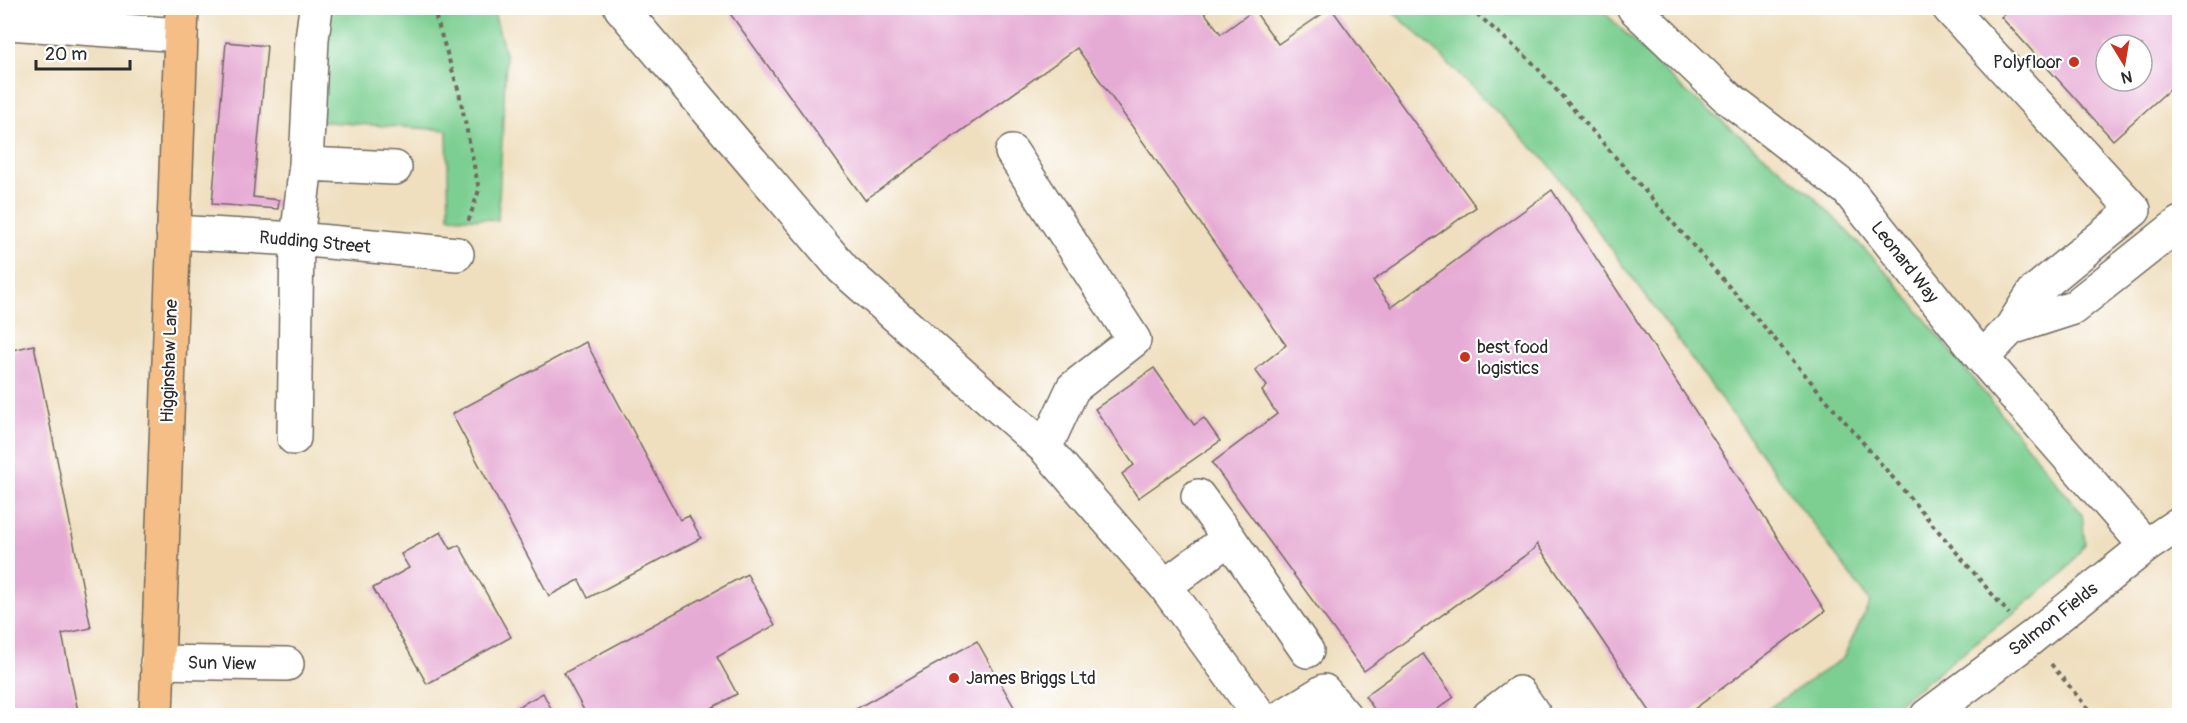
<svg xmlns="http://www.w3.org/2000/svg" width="2187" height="723" viewBox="0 0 2187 723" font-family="Pangolin,sans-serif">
	<rect width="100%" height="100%" fill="#fff"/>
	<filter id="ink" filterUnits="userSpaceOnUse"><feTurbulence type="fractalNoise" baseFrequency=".0167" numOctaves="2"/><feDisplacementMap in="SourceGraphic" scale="12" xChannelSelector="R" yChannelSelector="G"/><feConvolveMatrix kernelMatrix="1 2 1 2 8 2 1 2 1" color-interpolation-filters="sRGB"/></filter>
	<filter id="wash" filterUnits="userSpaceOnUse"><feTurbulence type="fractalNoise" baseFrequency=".008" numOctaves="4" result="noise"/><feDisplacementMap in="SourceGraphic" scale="24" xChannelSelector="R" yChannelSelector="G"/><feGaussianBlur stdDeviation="1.35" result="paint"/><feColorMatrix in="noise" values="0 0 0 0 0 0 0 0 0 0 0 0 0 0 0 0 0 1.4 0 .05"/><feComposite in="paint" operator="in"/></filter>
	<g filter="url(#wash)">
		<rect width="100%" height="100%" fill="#efdfbf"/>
		<path fill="#7ccf91" stroke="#547d5e" stroke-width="1.5" d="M324,8H493L506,58L498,220L449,217L447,130L312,121Z
			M1388,8H1600L1679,86L1811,194L1891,277L2082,514L2085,544L2061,576L1883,715H1759L1843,658L1870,602L1549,164L1428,43Z"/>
		<g id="blocks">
			<path fill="#e6abd4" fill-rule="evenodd" d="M726,8H1201L1221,34L1254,10L1278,44L1331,8L1476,207L1373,281L1392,307L1552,190L1825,611L1685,716H1653L1537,544L1534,549L1364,671L1212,463L1277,414L1262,391L1267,386L1255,370L1286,345L1077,48L865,200Z
				M2011,8H2180V80L2113,140L2001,17ZM2106,45H2142V81H2106Z
				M226,42L267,46L253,197L279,200L278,209L212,204Z
				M586,342L680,520L689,516L701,538L588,598L579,580L549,596L452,414Z
				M34,345L91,628L62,634L79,716H8V351Z
				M1154,368L1194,425L1204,418L1220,441L1138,498L1122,474L1134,465L1095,409Z
				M441,532L451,549L459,545L511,637L427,684L373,588L409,568L401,554Z
				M747,574L775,625L717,657L737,694L697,716H587L564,673Z
				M977,641L1019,716H843Z
				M1423,654L1454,697L1428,716H1379L1365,696Z
				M543,693L555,716H501Z"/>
		</g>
	</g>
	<g filter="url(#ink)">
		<use href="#blocks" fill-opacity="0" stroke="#706a5f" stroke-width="1.5"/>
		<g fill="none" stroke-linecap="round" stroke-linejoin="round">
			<defs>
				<path id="minor" d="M621,8L843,269L1045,448L1165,586L1260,716
					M1634,8L1728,98L1848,190L1982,358L2146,546
					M1949,8L2134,210L2034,292L2011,328L1982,358
					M8,23L181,35
					M1012,152L1134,340L1073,388L1045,448
					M306,164L395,168
					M173,232L297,239L457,254
					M2011,328L2073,308L2180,223
					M294,438L297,239L306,164L312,39L316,8
					M1198,496L1229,538L1307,651
					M1165,586L1229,538
					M157,662L287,664
					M1283,716L1324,691L1345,716
					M1489,716L1519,693L1535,716
					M1927,716L2030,639L2146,546L2180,523"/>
				<path id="major" d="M156,716L182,8"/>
			</defs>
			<use href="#minor" stroke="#706a5f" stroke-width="36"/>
			<use href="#major" stroke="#706a5f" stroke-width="36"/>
			<path stroke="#706a5f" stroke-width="4" stroke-dasharray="4.5 4.5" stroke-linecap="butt" d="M433,8L459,92L479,190L467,225
				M1470,8L1531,61L1761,323L2009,614
				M2051,664L2094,716"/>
			<use href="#minor" stroke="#fff" stroke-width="33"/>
			<use href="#major" stroke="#f5be86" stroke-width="33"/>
		</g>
	</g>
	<g fill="#c8321e" stroke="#fff" stroke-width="2">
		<circle cx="2074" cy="62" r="6"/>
		<circle cx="1465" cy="357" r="6"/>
		<circle cx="954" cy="678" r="6"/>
	</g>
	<g text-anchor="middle" stroke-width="4.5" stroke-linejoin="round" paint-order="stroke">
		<g font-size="18" fill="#2b2b2b" stroke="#fff" text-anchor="start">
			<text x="2062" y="68" text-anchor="end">Polyfloor</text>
			<text x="1477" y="353">best food<tspan x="1477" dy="21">logistics</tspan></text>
			<text x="966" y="684">James Briggs Ltd</text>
		</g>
		<g font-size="18" fill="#2b2b2b" stroke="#fff">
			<text transform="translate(315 242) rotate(5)" y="6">Rudding Street</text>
			<text transform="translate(1905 262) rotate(52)" y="6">Leonard Way</text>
			<text transform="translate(169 361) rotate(-88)" y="6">Higginshaw Lane</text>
			<text transform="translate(2053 619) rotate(-38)" y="6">Salmon Fields</text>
			<text transform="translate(222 663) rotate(1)" y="6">Sun View</text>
		</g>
	</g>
	<rect width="2187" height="723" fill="none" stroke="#fff" stroke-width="30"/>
	<g transform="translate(2124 63) rotate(169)"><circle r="28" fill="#ffffff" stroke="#aaaaaa" stroke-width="1.5"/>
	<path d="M0-4.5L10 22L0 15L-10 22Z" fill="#c8321e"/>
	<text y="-9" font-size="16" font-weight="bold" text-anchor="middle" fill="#2b2b2b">N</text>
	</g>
	<path d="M36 60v9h94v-9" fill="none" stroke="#2b2b2b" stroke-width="3"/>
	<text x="45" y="60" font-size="18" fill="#2b2b2b" stroke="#ffffff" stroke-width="4.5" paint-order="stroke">20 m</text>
</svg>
